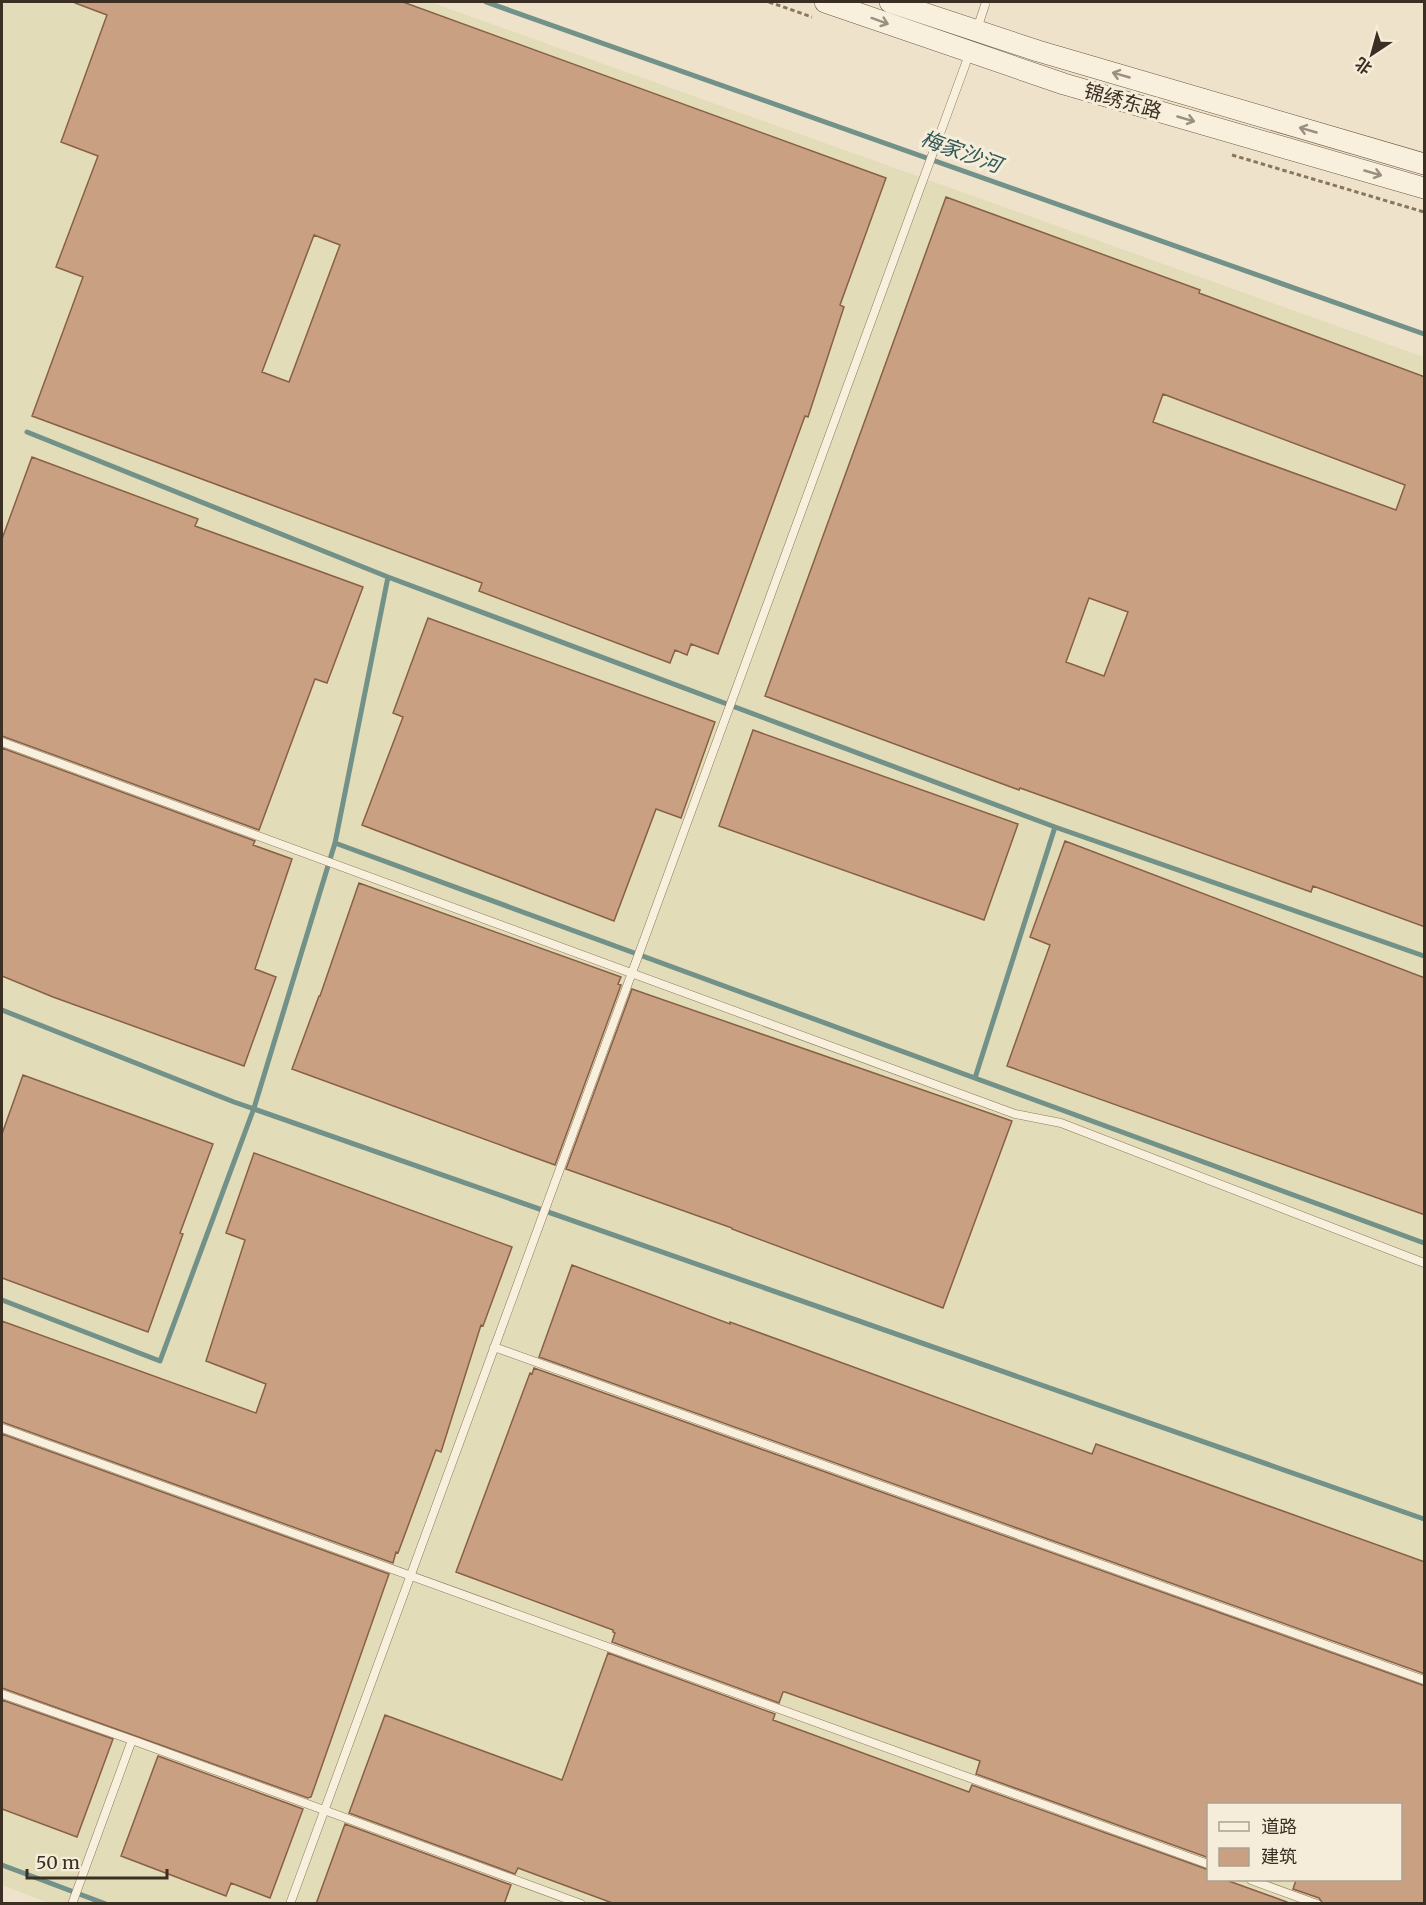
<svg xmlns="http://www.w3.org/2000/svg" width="1426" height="1905" viewBox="0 0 1426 1905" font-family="Merriweather,'Noto Sans SC',serif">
	<rect width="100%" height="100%" fill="#eee3ca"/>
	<path fill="#e3dcb8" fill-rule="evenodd" d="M2,2H430L1424,357V1903L51,1904L2,1885ZM1208,1804H1400V1880H1208Z"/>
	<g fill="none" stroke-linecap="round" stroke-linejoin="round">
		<path stroke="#719189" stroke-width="5" d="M486,2L1424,334
			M388,577L1055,827L975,1078
			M1055,827L1424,956
			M335,843L1424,1243
			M2,1010L234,1102L1424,1519
			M2,1300L160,1361L254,1108L335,843L388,577L27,432
			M2,1865L106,1904"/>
	</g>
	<path fill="#caa082" stroke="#886045" stroke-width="1.5" fill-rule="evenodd" d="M75,2H403L886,178L840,305L844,307L808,417L805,416L718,654L691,644L687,655L675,650L670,663L479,591L482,583L32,416L83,277L56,267L98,156L61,142L107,15L75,3ZM314,235L340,245L289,382L262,372Z
		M946,197L1200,290L1199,293L1425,377V927L1313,886L1311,892L1020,788L1019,790L765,696ZM1163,394L1405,485L1396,510L1153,422ZM1089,598L1128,612L1104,676L1066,662Z
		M32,457L198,519L195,526L363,587L327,683L315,679L259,830L2,736V539Z
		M428,618L715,722L681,818L656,809L614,921L362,825L403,717L393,713Z
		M753,730L1018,824L984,920L719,826Z
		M2,748L255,841L253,845L292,859L255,969L276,977L244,1066L53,997L2,976Z
		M1065,841L1425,978V1215L1007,1066L1050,945L1030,937Z
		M359,883L621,977L618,984L621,985L555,1165L292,1069L319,996H320Z
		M632,989L1012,1121L943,1308L732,1229V1228L566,1169Z
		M23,1075L213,1144L180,1233L183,1234L148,1332L2,1278V1134Z
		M254,1153L512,1247L483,1326L481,1325L441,1452L436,1450L398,1553L396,1552L393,1563L2,1422V1321L256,1413L266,1384L206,1361L245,1240L226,1233Z
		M572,1265L730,1324V1322L1092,1454L1096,1444L1425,1562V1674L539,1357Z
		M534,1368L1425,1686V1904H1323L1319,1898L1293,1889L1296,1880H1401V1804H1209V1858L976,1774L980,1761L785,1692H783L779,1703L612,1642L615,1633L613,1632V1630L456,1572L530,1373L532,1374Z
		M2,1434L389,1574L311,1797L308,1798L2,1688Z
		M608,1653L775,1714L773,1720L969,1792L972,1785L1209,1870V1880H1226L1287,1902V1904H615L518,1868L515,1874L349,1813L385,1715L562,1780Z
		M2,1700L113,1739L77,1837L2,1809Z
		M158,1756L303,1809L270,1898L231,1883L226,1896L121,1856Z
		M345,1824L511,1885L504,1904H316Z"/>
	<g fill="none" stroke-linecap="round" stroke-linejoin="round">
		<defs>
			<path id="service" d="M977,29L985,5
				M2,742L1015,1114L1061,1123L1424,1263
				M494,1347L1424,1680
				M2,1428L1208,1864
				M2,1694L132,1740
				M1251,1880L1317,1904
				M72,1904L132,1740L581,1904
				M290,1904L970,52"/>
			<path id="secondary" d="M825,2L1064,84L1424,188
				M890,2L1038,51L1424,164"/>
		</defs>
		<use href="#service" stroke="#8a765f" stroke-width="9"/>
		<use href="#secondary" stroke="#6c5742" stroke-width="22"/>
		<path stroke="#8a765f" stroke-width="3" stroke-dasharray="4.5 3" stroke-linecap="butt" d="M769,2L812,17
			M1232,155L1424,212"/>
		<use href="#service" stroke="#f8f0dd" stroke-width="8"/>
		<use href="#secondary" stroke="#f8f0dd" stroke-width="21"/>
	</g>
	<defs><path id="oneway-shaft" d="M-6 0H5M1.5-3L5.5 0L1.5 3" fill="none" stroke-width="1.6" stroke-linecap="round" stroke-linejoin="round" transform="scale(1.5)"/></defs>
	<g stroke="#9a8f80">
		<use href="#oneway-shaft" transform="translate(880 21) rotate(20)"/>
		<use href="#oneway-shaft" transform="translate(1121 75) rotate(-164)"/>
		<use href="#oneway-shaft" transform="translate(1186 119) rotate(16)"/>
		<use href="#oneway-shaft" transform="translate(1308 130) rotate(-164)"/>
		<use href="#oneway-shaft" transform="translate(1373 173) rotate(16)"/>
	</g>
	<g text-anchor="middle" stroke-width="6" stroke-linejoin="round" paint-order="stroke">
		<g font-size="20" fill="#3b2e22" stroke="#f5edda">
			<text transform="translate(1123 101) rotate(16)" y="7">锦绣东路</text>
		</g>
		<g font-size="21" font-style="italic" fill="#325a58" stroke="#f5edda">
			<text transform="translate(961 152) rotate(20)" y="7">梅家沙河</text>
		</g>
	</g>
	<rect width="1426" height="1905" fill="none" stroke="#3b2e22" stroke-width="6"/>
	<rect x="1207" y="1803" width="195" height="78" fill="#f5edda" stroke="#aba190" stroke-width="1.5"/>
	<rect x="1219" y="1822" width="30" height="9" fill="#f8f0dd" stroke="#aba190" stroke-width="1.5"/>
	<text x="1261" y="1833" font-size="18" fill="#3b2e22">道路</text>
	<rect x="1219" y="1848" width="30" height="18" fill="#caa082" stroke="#aba190" stroke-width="1.5"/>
	<text x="1261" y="1863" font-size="18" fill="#3b2e22">建筑</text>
	<g transform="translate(1372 54) rotate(216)" stroke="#f5edda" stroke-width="4.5" paint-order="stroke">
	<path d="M0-4.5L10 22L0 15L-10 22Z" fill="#3b2e22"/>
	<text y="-9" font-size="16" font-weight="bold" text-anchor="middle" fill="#3b2e22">北</text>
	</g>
	<path d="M27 1869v9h140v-9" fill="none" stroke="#3b2e22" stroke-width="3"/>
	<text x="36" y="1869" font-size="18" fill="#3b2e22" stroke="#f5edda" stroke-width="4.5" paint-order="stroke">50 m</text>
</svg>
